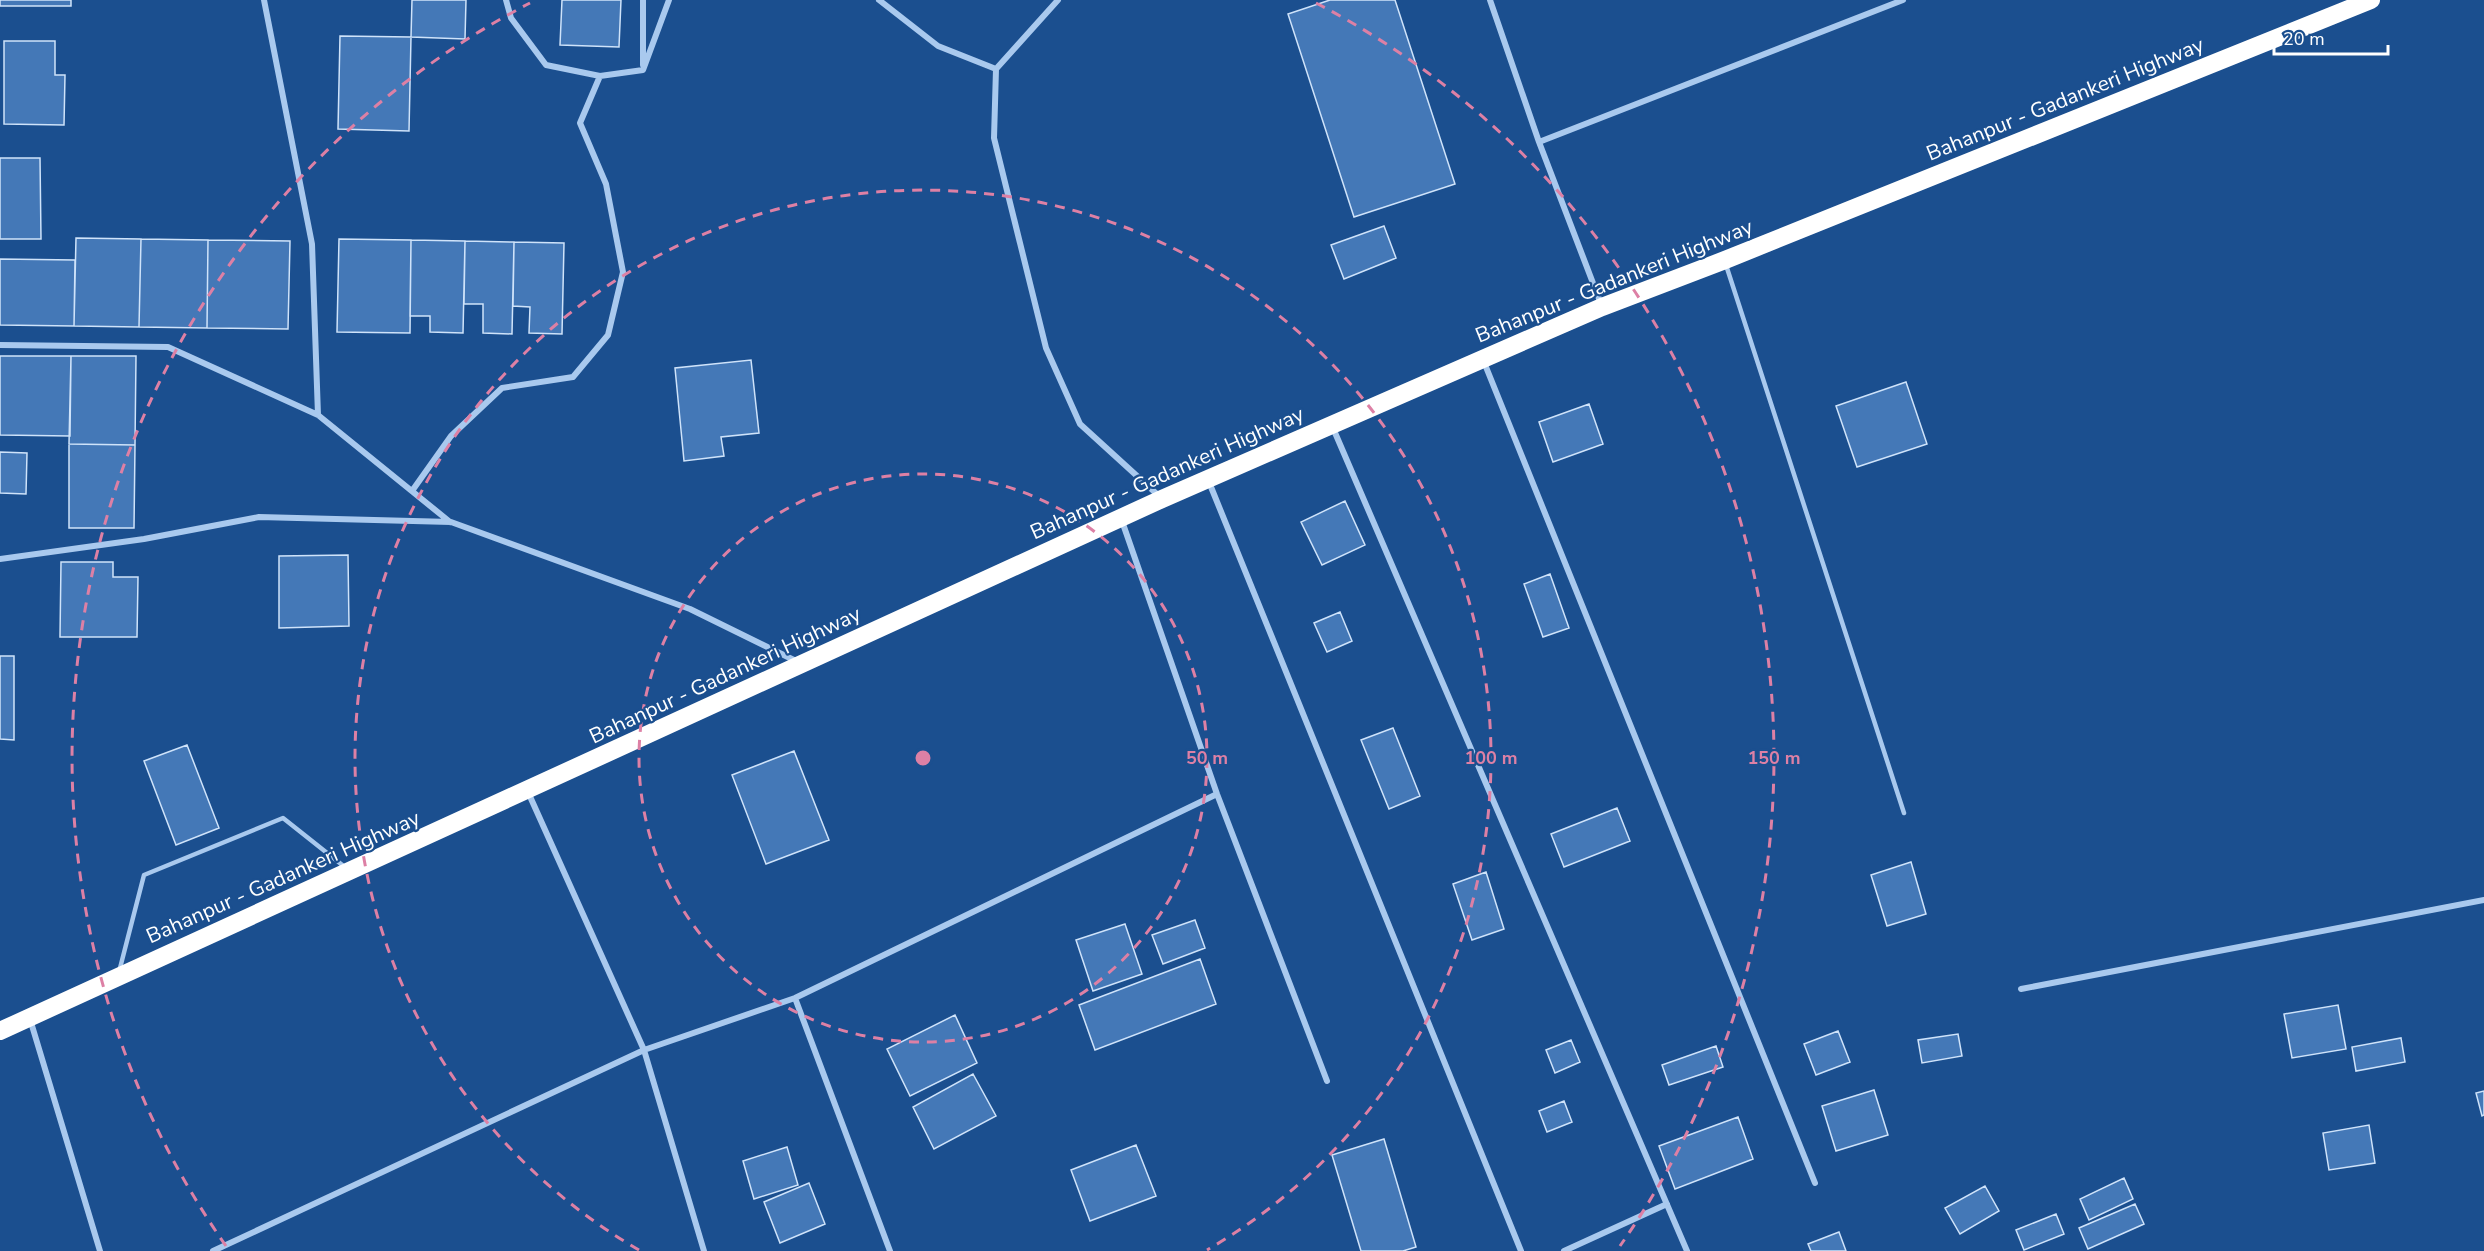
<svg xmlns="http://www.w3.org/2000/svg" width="2484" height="1251" viewBox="0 0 2484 1251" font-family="'Nunito Sans',sans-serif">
	<rect width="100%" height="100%" fill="#1b4f8f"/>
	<path fill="#4478b7" stroke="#cfe3fa" stroke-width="1.5" d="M0,0H71V6H0Z
		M412,0H466L465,39L411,37Z
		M562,0H621L619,47L560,45Z
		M1330,0H1395L1455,184L1354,217L1288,14Z
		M340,36L411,37L409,131L338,129Z
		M4,41H55V75H65L64,125L4,124Z
		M0,158H40L41,239H0Z
		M1384,226L1396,258L1344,279L1331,245Z
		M76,238L141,239L139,327L74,326Z
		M141,239L208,240L207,328L139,327Z
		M339,239L411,240L410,333L337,332Z
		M208,240L290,241L288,329L207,328Z
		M411,240L465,241L463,333L430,332V316H410Z
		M465,241L514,242L512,334L483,333V304H464Z
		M514,242L564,243L562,334L529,333L530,307L513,306Z
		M0,259L75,260L74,326L0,325Z
		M0,356H71L70,436L0,435Z
		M71,356H136L135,445L69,444Z
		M751,360L759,433L721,437L724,456L684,461L675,368Z
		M1906,382L1927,444L1857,467L1836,406Z
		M1589,404L1603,444L1553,462L1539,422Z
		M69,444L135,445L134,528H69Z
		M0,452L27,453L26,494L0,493Z
		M1345,501L1365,545L1322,565L1301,522Z
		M348,555L349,626L279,628V556Z
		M61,562H113V577H138L137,637H60Z
		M1550,574L1569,628L1543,637L1524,584Z
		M1340,612L1352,641L1327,652L1314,623Z
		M0,656H14V740L0,739Z
		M1393,728L1420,796L1389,809L1361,740Z
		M187,745L219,828L176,845L144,761Z
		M794,751L829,840L766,864L732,775Z
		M1617,808L1630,841L1564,867L1551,834Z
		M1911,862L1926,914L1887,926L1871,875Z
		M1486,872L1504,929L1472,940L1453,884Z
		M1195,920L1205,948L1163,964L1152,935Z
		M1125,924L1142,974L1093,991L1076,940Z
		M1200,959L1216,1004L1095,1050L1079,1005Z
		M2338,1005L2346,1049L2292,1058L2284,1014Z
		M955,1015L977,1063L910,1096L887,1049Z
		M1838,1031L1850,1062L1816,1075L1804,1044Z
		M1958,1034L1962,1056L1922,1063L1918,1040Z
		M2401,1038L2405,1062L2356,1071L2352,1047Z
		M1571,1040L1580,1062L1555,1073L1546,1050Z
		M1716,1046L1723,1067L1669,1085L1662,1065Z
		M973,1074L996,1116L934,1149L913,1107Z
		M1874,1090L1888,1135L1836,1151L1822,1106Z
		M2484,1091V1115L2482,1116L2476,1093Z
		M1564,1101L1572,1122L1547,1132L1539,1111Z
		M1738,1117L1753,1159L1675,1189L1659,1146Z
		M2369,1125L2375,1163L2329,1170L2323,1133Z
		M1384,1139L1416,1247L1403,1251H1361L1332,1155Z
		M1136,1145L1156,1196L1090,1221L1071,1170Z
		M787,1147L798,1185L754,1199L743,1161Z
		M2124,1178L2133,1199L2089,1220L2080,1199Z
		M809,1183L825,1224L780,1243L764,1202Z
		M1985,1186L1999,1211L1960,1234L1945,1208Z
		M2135,1204L2144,1224L2088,1249L2079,1228Z
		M2056,1214L2064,1234L2024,1250L2016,1230Z
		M1839,1232L1846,1251H1811L1808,1244Z"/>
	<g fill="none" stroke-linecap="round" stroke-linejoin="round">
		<path stroke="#a9c9ee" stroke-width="4.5" d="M1726,265L1904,813
			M119,972L144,875L283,818L346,868"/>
		<path stroke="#a9c9ee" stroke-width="6" d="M264,0L312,244L318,415
			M506,0L511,18L546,65L600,76
			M879,0L938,46L996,69
			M1058,0L996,69L994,138L1046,348L1080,424L1159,496
			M1490,0L1539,142L1601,304
			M643,65V0
			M1539,142L1903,0
			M0,345L168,347L318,415L450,522
			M1484,362L1815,1183
			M1333,428L1687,1251
			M1209,482L1521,1251
			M412,491L451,436L502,388L573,377L608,335L623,272L606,184L580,123L600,76L643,70L669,0
			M1122,521L1217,794L1327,1081
			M0,559L144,539L259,517L451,522L690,609L796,661
			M528,792L644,1050L704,1251
			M2021,989L2484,900
			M795,998L890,1251
			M30,1019L100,1251
			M213,1251L644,1050L795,998L1217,794
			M1564,1251L1667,1204"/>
		<path stroke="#fff" stroke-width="18" d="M0,1031L1162,499L1602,307L1725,260L2371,0"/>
	</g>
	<g fill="none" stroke="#dd80a5" stroke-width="3" stroke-dasharray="10 8">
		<circle cx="923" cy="758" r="284"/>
		<path d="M639 1250A568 568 0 1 1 1207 1250"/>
		<path d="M226 1246A851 851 0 0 1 530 3M1316 3A851 851 0 0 1 1620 1246"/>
	</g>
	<g text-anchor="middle" stroke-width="4.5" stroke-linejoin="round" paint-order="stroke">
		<g font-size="21" fill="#fff" stroke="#1b4f8f">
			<text transform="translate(2065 99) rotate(-22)" y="7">Bahanpur - Gadankeri Highway</text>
			<text transform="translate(1614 281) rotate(-22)" y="7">Bahanpur - Gadankeri Highway</text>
			<text transform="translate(1167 473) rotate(-24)" y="7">Bahanpur - Gadankeri Highway</text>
			<text transform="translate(725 675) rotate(-25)" y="7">Bahanpur - Gadankeri Highway</text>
			<text transform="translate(283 877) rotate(-24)" y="7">Bahanpur - Gadankeri Highway</text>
		</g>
	</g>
	<circle cx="923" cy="758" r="9" fill="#dd80a5" stroke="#1b4f8f" stroke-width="3"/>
	<g font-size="18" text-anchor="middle" font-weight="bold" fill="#dd80a5" stroke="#1b4f8f" stroke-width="4.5" stroke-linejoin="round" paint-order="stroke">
		<text x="1207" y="764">50 m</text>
		<text x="1491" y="764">100 m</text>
		<text x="1774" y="764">150 m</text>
	</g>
	<path d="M2274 45v9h114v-9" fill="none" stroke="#ffffff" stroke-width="3"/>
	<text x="2283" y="45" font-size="18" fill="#ffffff" stroke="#1b4f8f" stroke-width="4.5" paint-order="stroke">20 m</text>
</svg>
